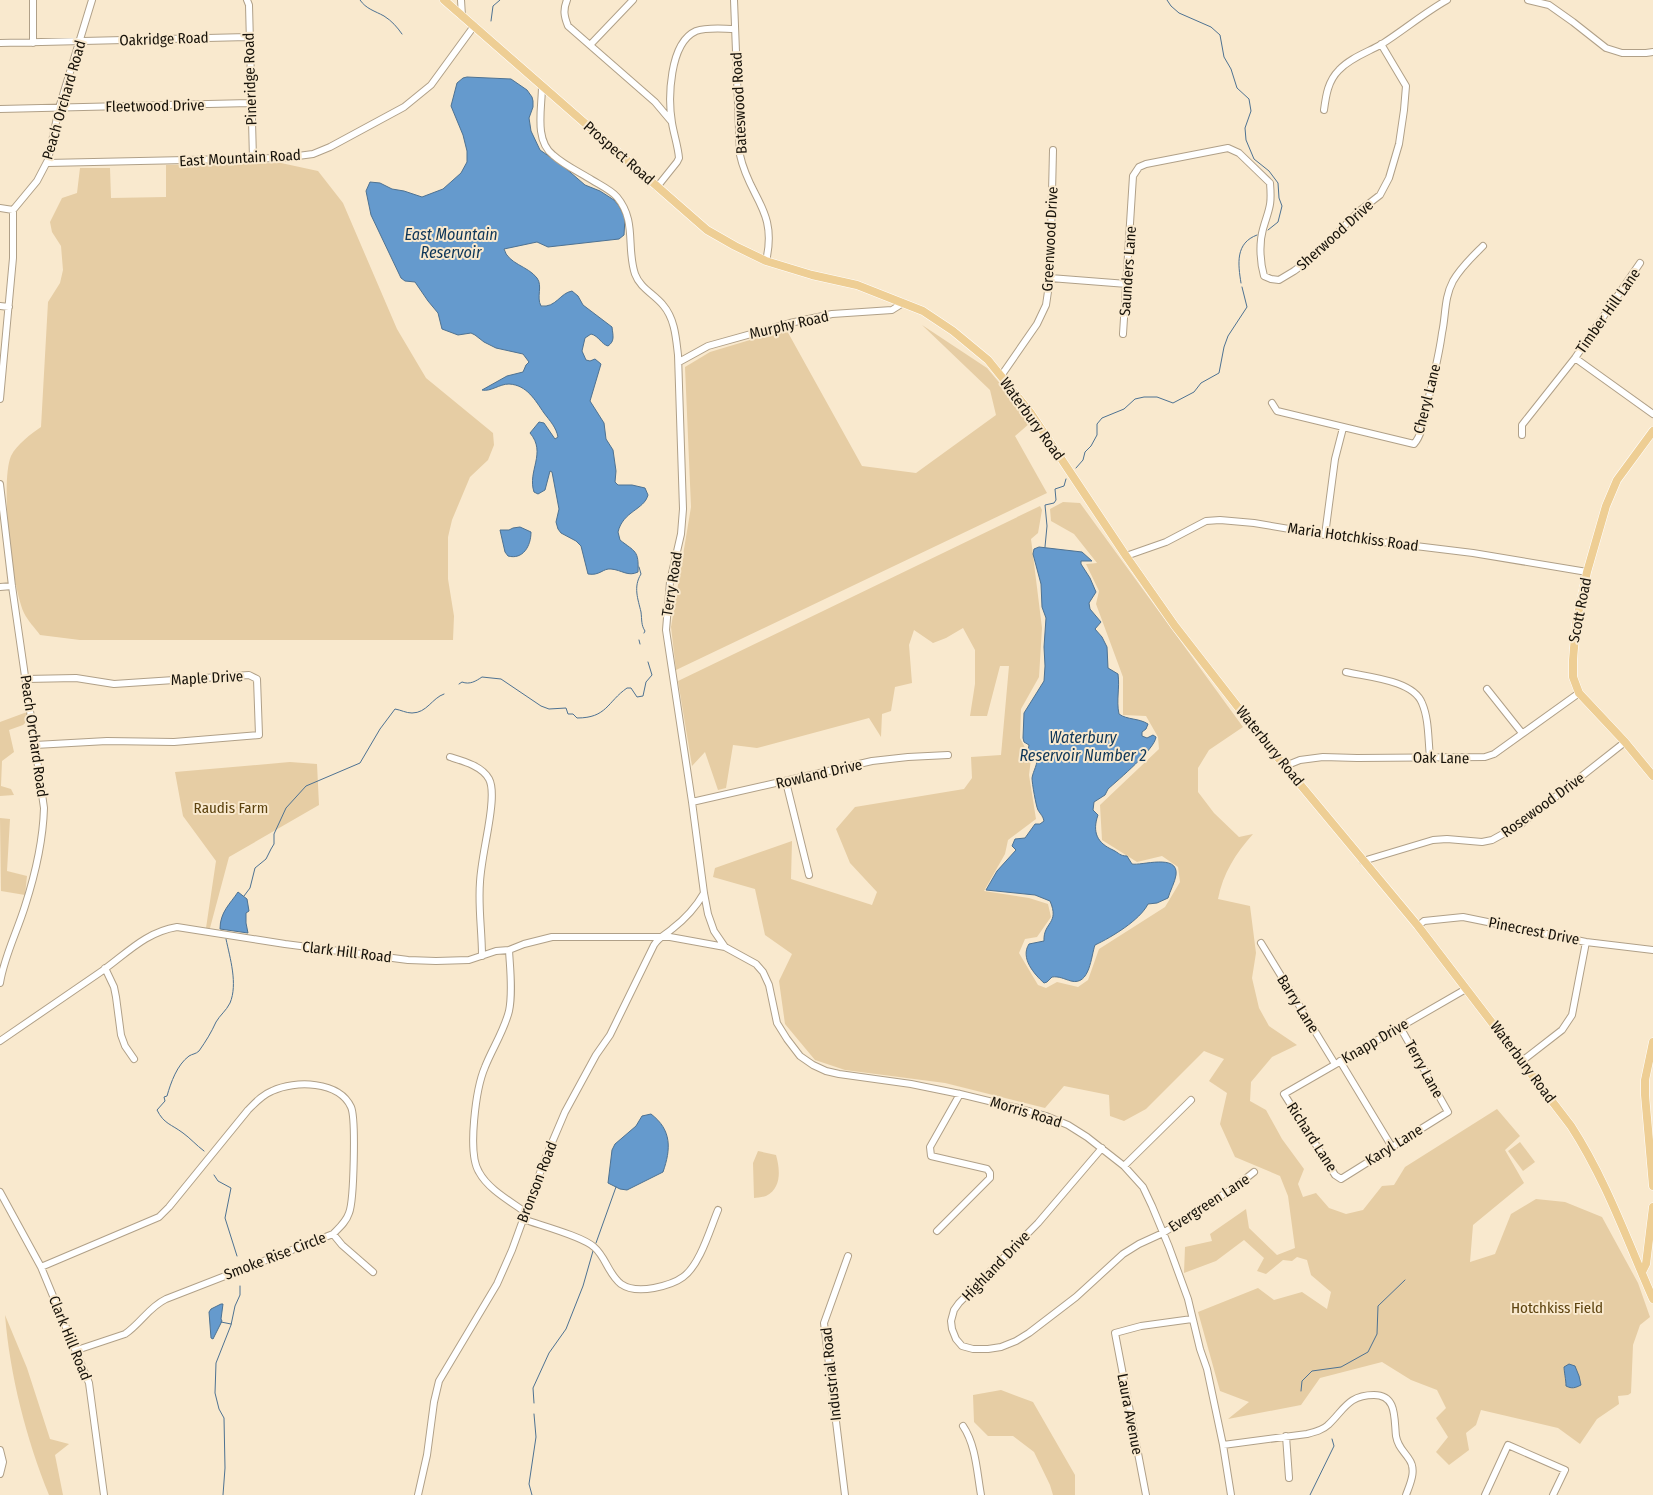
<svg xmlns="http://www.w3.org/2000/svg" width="1653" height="1495" viewBox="0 0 1653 1495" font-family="'Fira Sans Condensed',sans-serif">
	<rect width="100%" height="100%" fill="#f9e9ce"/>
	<path fill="#e6cda4" d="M281,163L318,171L343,203L397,329L426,378L493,433L494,445L488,460L470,477L452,520L448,537V579L454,616L453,640H80L40,635C35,628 28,621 24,613C12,587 0,482 11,456C17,444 31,434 41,427L48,302L60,283L63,270L61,246L52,232L50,222L62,198L77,193L80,168H110L111,198L166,197V165Z
		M922,325L987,368L1020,407L1030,423L1015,436L1047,493L676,670L671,627L691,507L685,367L710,352L786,329L862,466L916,473L996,415L990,390Z
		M1063,502L1080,503L1243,727L1209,750L1198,768V792L1214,813L1239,837L1253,834C1236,853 1223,873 1218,899L1250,906L1256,953L1252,978L1259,1008L1269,1026L1297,1045L1272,1057L1251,1082L1250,1101L1266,1110L1282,1139L1304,1169L1298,1184L1303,1197L1316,1193L1329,1208L1346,1214L1363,1210L1382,1186L1394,1185L1405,1167L1497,1109L1520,1136L1505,1150L1524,1183L1473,1225L1470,1262L1495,1254L1511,1214L1536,1199L1565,1202L1602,1217L1638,1283L1650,1317L1640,1325L1633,1345L1631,1393L1628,1395L1618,1396L1619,1404L1597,1419L1580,1444L1558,1428L1481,1410L1476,1425L1466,1433L1469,1450L1449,1465L1436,1452L1448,1437L1436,1418L1446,1408L1437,1390L1411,1380L1382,1362L1320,1378L1301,1405L1228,1419L1249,1402L1220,1391L1198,1312L1258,1288L1274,1300L1302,1292L1327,1309L1331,1292L1311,1275L1307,1260L1297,1257L1292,1261L1283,1260L1266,1274L1257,1271L1264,1258L1244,1240L1216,1261L1184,1273L1185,1247L1212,1241L1210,1234L1246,1209L1249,1228L1277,1255L1295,1248L1288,1196L1280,1176L1235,1157L1220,1124L1227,1093L1209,1081L1224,1059L1204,1051L1146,1109L1124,1121L1110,1116L1109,1095L1064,1086L1045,1108L945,1083L845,1070L815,1060L785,1024L779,981L792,954L765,935L755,889L713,877L715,868L792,841L791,879L872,905L877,892L850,863L836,829L855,807L964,789L972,778L971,757L1001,755L1009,666H1000L987,716H970L975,684V650L963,628L946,638L933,643L914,630L909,645L912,683L895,687L891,711L882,714L881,737L869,718L757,748L733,745L726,788L718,790L705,752L692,766L678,681L1040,506L1042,510L1038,533L1031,539L1042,628L1039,677L1021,709L1020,738L1031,759L1029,775L1036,819L1008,840L1005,854L984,891L1029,898L1048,904L1051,917L1037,937L1025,939L1019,953L1038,985L1046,988L1057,982L1078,987L1088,980L1099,949L1165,907L1180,882L1178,867L1162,856L1137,862L1102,840L1100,805L1159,749L1158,737L1146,716L1123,715V677L1096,604L1099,591L1086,564L1097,563L1074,534L1051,521L1050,509Z
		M27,712L28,720L23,725L9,730L14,752L2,761L1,786L11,789L14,795L0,796V722Z
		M290,762L317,764L319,805L229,857L210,928H206L216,861L183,816L175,772Z
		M0,818L10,819L7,871L27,876L25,895L1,891Z
		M1520,1142L1535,1162L1523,1171L1508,1151Z
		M758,1151L776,1155C780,1169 782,1188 766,1196C763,1197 757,1198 754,1198L753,1163Z
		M5,1315L27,1368L50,1439L69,1444L55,1455L63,1495H49C26,1438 10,1376 5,1315Z
		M1001,1390L1033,1402L1075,1475V1495H1053L1050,1485L1034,1452L1013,1436H988L974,1422L973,1395Z"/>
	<path fill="#659acd" stroke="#4e7292" d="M467,77L511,79L527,90L532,97L533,101V107L529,118L531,131L540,150L563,166L585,185L600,191L614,200L619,206L625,218L624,235L619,239L548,247L537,242L504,249C508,264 528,266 537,278C543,286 536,297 541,306C556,308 560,293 572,291L578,296L583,305L612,327C613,336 615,341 608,346C601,344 599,336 591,334L585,338L582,351L586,360L590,361L595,359L601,364L590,401L604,423L606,439L613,450L616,471L615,482L618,485H632L645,488L648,495C644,510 623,511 618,532L620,540C635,552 639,550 638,572C628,577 622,570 611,569C603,568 600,576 588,574L581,546L576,541L561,533L558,529L556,522L559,509L552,472L550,471L545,490L538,494L534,492C527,471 547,453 530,433L539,422L544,423L555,439L558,437C556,427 550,421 544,413C535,400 527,385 509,384C499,384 491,392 482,390L507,376L523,372L526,365L529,362L523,354L496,348L484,342L475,335L471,333L458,335L442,329L438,313L428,301L415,282L405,281L401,278L371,215L366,191L370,182L380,183L392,189L404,191L422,197L443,189L461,173L467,162V151L463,135L451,106L457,83L463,78Z
		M520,527L531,532C531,546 523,560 508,556L505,552L500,530H509L513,528Z
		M1039,547L1082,552L1092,561H1081V564L1090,578L1096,592L1089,603L1090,609L1101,622L1095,629L1102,637L1107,647L1108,668L1118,674C1120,688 1116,700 1119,714C1127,720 1139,718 1148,724L1146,729L1142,732V736L1147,738L1153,735L1156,737C1155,749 1118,780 1108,789L1105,795L1094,802L1093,810L1098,815C1092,832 1097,843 1113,850C1119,853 1120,856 1127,856L1132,864C1141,866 1179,853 1176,875C1175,882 1170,891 1168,898L1157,903L1148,904C1140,920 1112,937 1095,945C1091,956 1090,986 1071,981C1064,979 1059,976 1052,977L1047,982L1044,983C1034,974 1020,958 1029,944L1044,941C1043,922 1060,924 1050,901L1035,895L986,890L997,871L1016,850L1012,846L1015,839L1025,838L1035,824H1040L1044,821C1043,816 1041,815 1038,810C1036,806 1032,783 1032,778C1034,767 1041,762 1033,751H1028L1029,745L1024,742L1023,738L1024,713L1044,681L1045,666L1044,647L1046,618L1042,607L1041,584L1033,554L1034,549Z
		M238,892L247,899L249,911L246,913V923L248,933L220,929C220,912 230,904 238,892Z
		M651,1114C672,1130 671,1149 663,1172L627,1190L620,1189L608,1183L612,1150L615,1144L636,1126L642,1116Z
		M221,1304H223L221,1319L222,1321L213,1339L211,1338L209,1312L211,1309Z
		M1569,1364L1575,1366L1579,1376L1581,1385C1575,1388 1572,1389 1566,1386C1566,1380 1564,1371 1564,1367Z"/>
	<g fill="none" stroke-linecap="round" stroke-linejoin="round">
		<path stroke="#4e7292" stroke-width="1" d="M360,0C366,9 375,11 384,16C392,21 397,27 402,34
			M1167,0L1171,6L1179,13L1211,27L1220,35L1224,57L1231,69L1237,88L1249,99L1251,111L1245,128L1246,140L1254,159L1269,171L1278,183L1279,198L1282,206L1278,222L1268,230
			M491,21L493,6L500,0
			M1241,283C1238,264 1235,243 1257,235
			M1076,468L1083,460L1085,452L1091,446L1097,435V424L1102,418L1124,409L1135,399L1144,397H1157L1173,403L1194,392L1201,383L1219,373L1224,347L1228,336L1247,307L1242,287
			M1045,547L1047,526L1045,505L1054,503L1056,500L1055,489L1064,486L1066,479
			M639,567L641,574C633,587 638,599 641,612C642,620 641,625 645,631L644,633
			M639,640L640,644
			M459,684L462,682C470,685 476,681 482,677L501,679L541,706L549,709L566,708L568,714H573L577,718C607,718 607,702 627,688H631L637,697L643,696L646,682L652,675L648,662
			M244,896L250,888L255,868L266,859L271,849L274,844V834L286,808L306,786L360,763L380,729L395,709C401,710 406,713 412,713C427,713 432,698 444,694
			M204,1151C196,1145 190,1138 183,1133C171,1124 164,1124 157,1110L165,1101L164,1097L167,1096C171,1082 177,1065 189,1056C192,1054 196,1054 199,1051C206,1041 211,1033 216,1022C220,1015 226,1011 230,1003C238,984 230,958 226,939
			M214,1175L218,1181L231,1188L225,1218L237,1256
			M596,1243L616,1187
			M221,1322L231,1324
			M1301,1391L1302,1381L1312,1371L1341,1367L1368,1352L1377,1334L1378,1306L1405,1280
			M534,1403L533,1388L549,1353L566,1329L583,1286L593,1251
			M223,1495L225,1468L224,1418L219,1409L215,1393L216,1363L231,1325L235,1306L240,1295V1286
			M532,1495L529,1484L536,1437L534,1414
			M1310,1495L1334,1446L1332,1439"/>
		<defs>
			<path id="minor" d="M33,0V43
				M247,0L249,5L253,159
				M461,0L462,16
				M567,0C563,10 564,16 568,26L655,102L671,121
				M734,0L740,155C749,198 778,210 766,261
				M1528,0L1549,5L1573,22L1606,48L1622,53H1646L1653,52
				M0,43L248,37
				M590,45L633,0
				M542,86C542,108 534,140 553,155C564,165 579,172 592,180C600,185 611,190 617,197C637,221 626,247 635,274C640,288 654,294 663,305C675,319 676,338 678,355L683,509L681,534L670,582L666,630L692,802L704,893L708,914L714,931L725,947
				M0,109L250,103
				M1324,110C1326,95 1328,81 1339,70C1350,58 1368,52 1382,44C1404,30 1424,13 1447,0
				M47,163L283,158L313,154L330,147L404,107L431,85L474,26
				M657,187L677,162L679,158C678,146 674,135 672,123C668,99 669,43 696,31C708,27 723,29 735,29
				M0,208L13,210
				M1050,278L1127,284
				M0,306L9,307
				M1123,334L1133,176L1139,167L1146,164L1228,148L1239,153L1270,183C1272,207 1269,208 1263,229C1259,243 1260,262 1264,276L1271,279L1279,280L1294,271L1317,254L1358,212L1380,195L1389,178L1399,144L1404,110L1406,86L1381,44
				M1575,358L1653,414
				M679,362L708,346L790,323L832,314L892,310L903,303
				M1001,376L1037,324L1046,305L1050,278L1053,150
				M0,399L13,258V210L37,181L48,160L59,108L92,0
				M1272,403L1277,411L1414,444C1423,434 1425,414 1428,401C1433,378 1439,356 1442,333C1446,315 1444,298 1453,281C1461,267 1472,257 1483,246
				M1522,435V425L1575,358L1640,263
				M0,484L12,586L44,808C43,842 35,875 25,906C17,932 4,957 0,983
				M1325,535L1335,459L1343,428
				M1126,556L1166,542L1206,521L1220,520L1254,523L1325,535L1473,553L1587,572
				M0,587L12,586
				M1346,672C1367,677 1413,680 1422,703C1429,719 1428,739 1430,757
				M26,679L76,678L114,684L249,675L257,679L259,735L174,742L107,741L35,745
				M1487,689L1522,733
				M450,757C463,761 482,766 489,779C495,790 490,817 488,829C485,847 481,865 480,882C478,907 482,931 482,956
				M1285,766L1300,760L1323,757L1357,758L1485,757L1494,754L1579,693
				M786,782L809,875
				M692,802L872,761L908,757L948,755
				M1363,861L1433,840L1447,839L1482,842L1492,840L1521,824L1625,742
				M1418,926L1424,921L1463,917L1586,942L1653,950
				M1261,943L1335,1064
				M509,950C510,969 513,992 509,1011C504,1031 492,1049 485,1067C476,1088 467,1153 479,1172C488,1189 510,1201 525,1212
				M105,968L114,987L116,997L121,1035L125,1046L134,1059
				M1400,1027L1448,1112L1341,1179L1335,1175L1284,1094L1466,989
				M0,1041C34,1018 68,994 102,971C127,953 146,932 177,927L285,944L408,960L436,961L469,960L496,951L509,950L524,944L552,937H670L725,947L756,964L763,972L769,985L777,1023L787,1039L800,1056L813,1065L826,1071L839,1074L911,1084L960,1094L1018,1108L1046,1116L1068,1125L1087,1137L1124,1166L1143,1187L1152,1206L1169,1247L1188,1299L1200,1349L1207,1369L1223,1445L1231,1495
				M1340,1061L1392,1147
				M1522,1061L1562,1030L1572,1015L1586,942
				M1102,1148L1038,1223L959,1303L954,1310L951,1321L952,1329L956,1339L962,1346L973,1349H988L1001,1347L1016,1341L1029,1333L1076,1297L1123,1254L1139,1244L1163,1233L1235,1187L1254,1172
				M1124,1166L1191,1100
				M0,1192L41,1267L89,1383L104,1495
				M523,1219C539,1225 582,1236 594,1247C606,1257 608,1274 621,1284C631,1291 643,1290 654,1288C664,1286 675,1283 683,1277C700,1265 710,1229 718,1210
				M937,1231L990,1178V1173L987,1169L931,1156L930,1147L960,1094
				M333,1234L342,1245L373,1272
				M41,1267L159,1217L169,1207L248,1110C256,1102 262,1095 272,1091C295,1080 339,1081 351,1107C356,1118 354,1201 349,1213C346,1222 340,1227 333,1234L166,1299C149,1307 141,1323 125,1334L77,1350
				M963,1426C976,1445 977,1473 981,1495
				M1286,1436L1289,1478
				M1223,1445L1307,1434C1315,1432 1323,1430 1328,1425C1344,1410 1348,1395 1374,1395C1397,1395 1394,1418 1396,1436C1398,1447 1403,1450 1409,1459C1417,1470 1410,1484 1406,1495
				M0,1450L3,1462L0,1474
				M418,1495L427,1455L434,1402L439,1381L497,1284L512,1250L545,1159L565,1112L596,1055L610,1035L654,945C659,937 665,935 672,929C685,919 696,907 704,893
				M845,1495L824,1323L848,1256
				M1146,1495L1115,1333L1141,1326L1192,1319
				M1485,1495L1508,1445L1565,1470L1553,1495"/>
			<path id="major" d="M444,0L707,230L735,246L766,261L812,275L857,285L923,311L953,331L988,360L1030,412L1126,556L1175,626L1269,747L1418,926L1571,1126C1606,1180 1627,1240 1653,1299
				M1653,431L1617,480L1606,506L1587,572L1576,624L1573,660V677L1579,693L1625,742L1653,776
				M1653,1042L1645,1080V1095L1653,1186
				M1642,1272L1646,1264L1653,1207"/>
		</defs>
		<use href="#minor" stroke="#b0a088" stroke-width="8"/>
		<use href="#major" stroke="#fff" stroke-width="9"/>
		<use href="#minor" stroke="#fff" stroke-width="6"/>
		<use href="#major" stroke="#eece94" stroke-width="8"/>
	</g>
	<g text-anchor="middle" stroke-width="4" stroke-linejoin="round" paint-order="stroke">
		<g font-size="15" fill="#18130a" stroke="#f9e9ce">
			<text transform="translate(164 39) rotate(-2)" y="5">Oakridge Road</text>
			<text transform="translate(250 79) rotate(-92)" y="5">Pineridge Road</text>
			<text transform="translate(64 100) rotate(-74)" y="5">Peach Orchard Road</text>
			<text transform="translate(739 103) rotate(-93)" y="5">Bateswood Road</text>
			<text transform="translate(155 106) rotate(-1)" y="5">Fleetwood Drive</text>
			<text transform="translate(619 153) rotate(41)" y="5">Prospect Road</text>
			<text transform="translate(240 158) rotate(-3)" y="5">East Mountain Road</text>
			<text transform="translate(1335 235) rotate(-42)" y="5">Sherwood Drive</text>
			<text transform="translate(1050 239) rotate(-87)" y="5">Greenwood Drive</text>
			<text transform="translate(1128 271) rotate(-86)" y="5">Saunders Lane</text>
			<text transform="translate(1608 311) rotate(-55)" y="5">Timber Hill Lane</text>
			<text transform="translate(789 325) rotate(-13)" y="5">Murphy Road</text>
			<text transform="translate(1427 399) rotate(-76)" y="5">Cheryl Lane</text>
			<text transform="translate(1032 419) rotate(54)" y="5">Waterbury Road</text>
			<text transform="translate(1353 537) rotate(8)" y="5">Maria Hotchkiss Road</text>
			<text transform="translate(672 584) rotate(-81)" y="5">Terry Road</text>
			<text transform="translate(1580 610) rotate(-79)" y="5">Scott Road</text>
			<text transform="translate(207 678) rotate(-3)" y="5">Maple Drive</text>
			<text transform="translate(34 736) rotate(82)" y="5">Peach Orchard Road</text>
			<text transform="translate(1270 746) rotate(51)" y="5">Waterbury Road</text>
			<text transform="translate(1441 758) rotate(1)" y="5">Oak Lane</text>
			<text transform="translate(819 774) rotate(-13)" y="5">Rowland Drive</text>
			<text transform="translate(1543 805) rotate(-36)" y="5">Rosewood Drive</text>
			<text transform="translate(1534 931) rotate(11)" y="5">Pinecrest Drive</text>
			<text transform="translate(347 952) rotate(7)" y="5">Clark Hill Road</text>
			<text transform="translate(1298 1004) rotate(58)" y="5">Barry Lane</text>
			<text transform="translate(1375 1041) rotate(-30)" y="5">Knapp Drive</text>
			<text transform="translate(1523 1062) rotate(53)" y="5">Waterbury Road</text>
			<text transform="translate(1424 1069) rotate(61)" y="5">Terry Lane</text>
			<text transform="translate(1026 1112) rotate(17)" y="5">Morris Road</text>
			<text transform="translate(1312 1137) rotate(57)" y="5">Richard Lane</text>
			<text transform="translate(1394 1145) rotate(-32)" y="5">Karyl Lane</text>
			<text transform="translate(537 1182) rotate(-69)" y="5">Bronson Road</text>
			<text transform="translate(1209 1203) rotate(-33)" y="5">Evergreen Lane</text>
			<text transform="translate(275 1256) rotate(-21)" y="5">Smoke Rise Circle</text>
			<text transform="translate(996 1266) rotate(-46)" y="5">Highland Drive</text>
			<text transform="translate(70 1338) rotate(68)" y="5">Clark Hill Road</text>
			<text transform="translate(831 1374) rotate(-96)" y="5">Industrial Road</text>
			<text transform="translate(1130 1414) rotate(79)" y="5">Laura Avenue</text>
		</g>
		<g font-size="15" fill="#5c420e" stroke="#f9e9ce">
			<text x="231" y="813">Raudis Farm</text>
			<text x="1557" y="1313">Hotchkiss Field</text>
		</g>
		<g font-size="16" font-style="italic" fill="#0e3658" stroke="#f9e9ce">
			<text x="451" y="240">East Mountain<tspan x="451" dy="18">Reservoir</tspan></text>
			<text x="1083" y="743">Waterbury<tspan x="1083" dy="18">Reservoir Number 2</tspan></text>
		</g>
	</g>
</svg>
